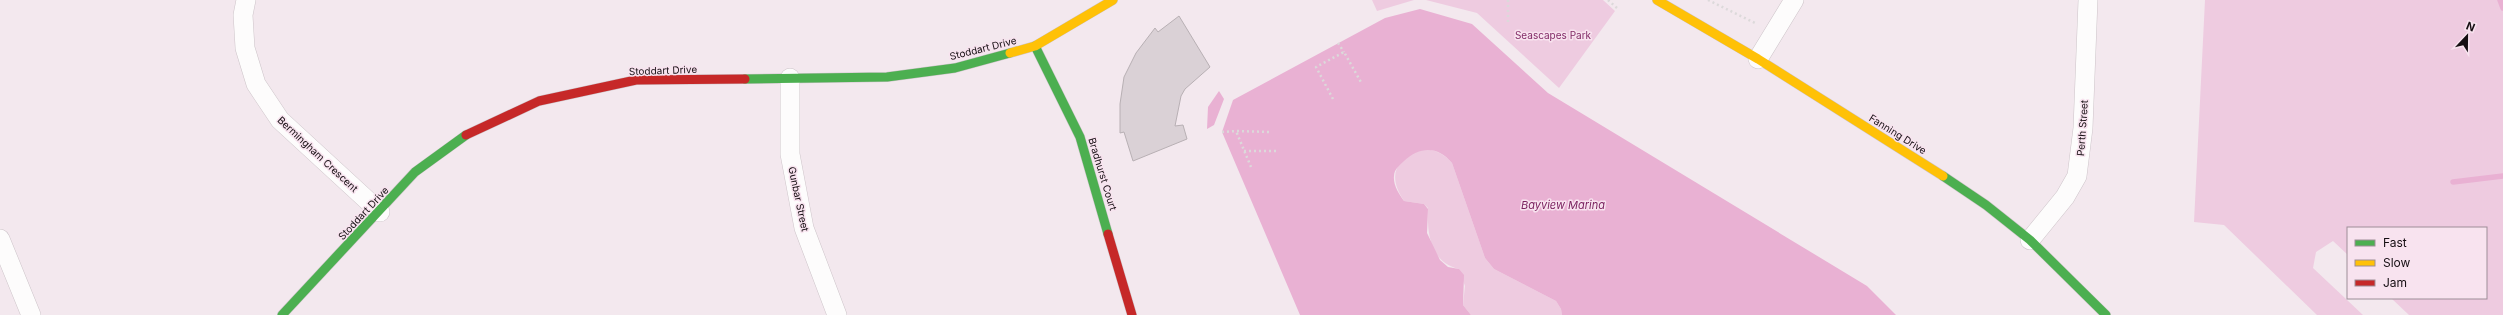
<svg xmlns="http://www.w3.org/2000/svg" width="2503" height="315" viewBox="0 0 2503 315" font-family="Inter,sans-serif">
	<rect width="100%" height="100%" fill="#f3e8ee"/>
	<path fill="#eecbe0" d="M1372,0H1414L1377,11Z
		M1426,0H1603L1615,11L1559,88L1477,13Z
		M2205,0H2503V315H2409L2391,298H2486V228H2348V255L2333,241L2316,252L2313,268L2363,315H2317L2224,225L2194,222Z
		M1423,149C1436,150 1443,153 1452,163L1485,258L1494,269L1556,301L1561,309L1562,315H1471L1463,305L1465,286L1459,269C1430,262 1427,234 1428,208L1424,204L1404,201C1387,175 1395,159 1423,149Z"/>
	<path fill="#e9b1d3" d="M1420,9L1472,24L1548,93L1867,286L1896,315H1562L1561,309L1556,301L1494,269L1485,258L1452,163C1438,146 1420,146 1404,161C1400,165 1394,169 1394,176C1393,185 1399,194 1404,201L1424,204L1428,209L1427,233L1440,260L1448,267L1459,269L1464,275L1463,305L1471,315H1300L1222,132L1233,100L1385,18Z
		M1219,91L1224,99L1214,125L1207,129L1208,107Z"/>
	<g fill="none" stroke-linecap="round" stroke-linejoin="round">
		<path stroke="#e9b1d3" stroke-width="5.5" d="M2500,0L2503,8
			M2453,182L2503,176"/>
	</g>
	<path fill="#dad1d6" stroke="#b8b0b4" d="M1179,16L1210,67L1185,89L1181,96L1175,126L1183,125L1187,139L1133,161L1124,132L1120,133V104L1124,77L1136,53L1155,28L1158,32Z"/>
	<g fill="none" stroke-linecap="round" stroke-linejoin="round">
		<defs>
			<path id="street" d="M246,0L243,15L245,48L256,84L280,120L380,212
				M1758,59L1794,0
				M790,78V154L804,228L837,315
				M0,239L31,315
				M2030,240L2065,197L2077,176L2083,128L2088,0"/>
			<path id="fast" d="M1035,46L1080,137L1108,234
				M745,79L887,77L955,68L1010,53
				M1943,176L1986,205L2030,240L2106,315
				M282,315L415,172L466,135"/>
			<path id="slow" d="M1657,0L1758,59L1943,176
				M1010,53L1035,46L1113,0"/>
			<path id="jam" d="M466,135L539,101L636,80L745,79
				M1108,234L1132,315"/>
		</defs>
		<use href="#street" stroke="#cdc4c9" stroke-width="20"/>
		<use href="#fast" stroke="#cdc4c9" stroke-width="10"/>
		<use href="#slow" stroke="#cdc4c9" stroke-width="10"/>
		<use href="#jam" stroke="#cdc4c9" stroke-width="10"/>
		<path stroke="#dcd9da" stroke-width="2.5" stroke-dasharray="2 3" stroke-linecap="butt" d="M1508,0V22
			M1608,0L1617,8
			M1708,0L1757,24
			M1338,43L1344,52
			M1333,99L1316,67L1344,52L1362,84
			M1222,132L1236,131
			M1244,151H1279
			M1251,167L1236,131L1270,132"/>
		<use href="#street" stroke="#fdfcfc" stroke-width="19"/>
		<use href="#fast" stroke="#4caf50" stroke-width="9"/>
		<use href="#slow" stroke="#ffc107" stroke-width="9"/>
		<use href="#jam" stroke="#c62828" stroke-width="9"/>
	</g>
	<g text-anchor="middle" stroke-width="3" stroke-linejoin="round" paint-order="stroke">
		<g font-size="10" fill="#832c68" stroke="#f8e3ef">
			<text x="1553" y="39">Seascapes Park</text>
		</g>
		<g font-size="10" fill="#150e12" stroke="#f8e3ef">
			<text transform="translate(983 48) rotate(-14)" y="4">Stoddart Drive</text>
			<text transform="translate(663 70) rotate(-2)" y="4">Stoddart Drive</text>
			<text transform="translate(2082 128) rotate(-86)" y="4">Perth Street</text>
			<text transform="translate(1898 134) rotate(32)" y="4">Fanning Drive</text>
			<text transform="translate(318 154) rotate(43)" y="4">Bermingham Crescent</text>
			<text transform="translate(1103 174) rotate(73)" y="4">Bradhurst Court</text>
			<text transform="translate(799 199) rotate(78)" y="4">Gunbar Street</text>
			<text transform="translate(363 213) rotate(-47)" y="4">Stoddart Drive</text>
		</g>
		<g font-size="11" font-style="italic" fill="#7c2461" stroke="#f8e3ef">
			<text x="1563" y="209">Bayview Marina</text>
		</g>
	</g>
	<rect x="2347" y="227" width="140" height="72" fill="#f8e3ef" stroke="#9d8e97"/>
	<rect x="2355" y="240" width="20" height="6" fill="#4caf50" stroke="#9d8e97"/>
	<text x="2383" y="247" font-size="12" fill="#150e12">Fast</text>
	<rect x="2355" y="260" width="20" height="6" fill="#ffc107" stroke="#9d8e97"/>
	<text x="2383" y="267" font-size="12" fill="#150e12">Slow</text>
	<rect x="2355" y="280" width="20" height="6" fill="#c62828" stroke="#9d8e97"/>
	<text x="2383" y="287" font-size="12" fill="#150e12">Jam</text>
	<g transform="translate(2467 36) rotate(22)" stroke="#f8e3ef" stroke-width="3" paint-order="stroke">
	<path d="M0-3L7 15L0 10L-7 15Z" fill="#150e12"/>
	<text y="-6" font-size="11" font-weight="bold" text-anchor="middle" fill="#150e12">N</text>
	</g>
</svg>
